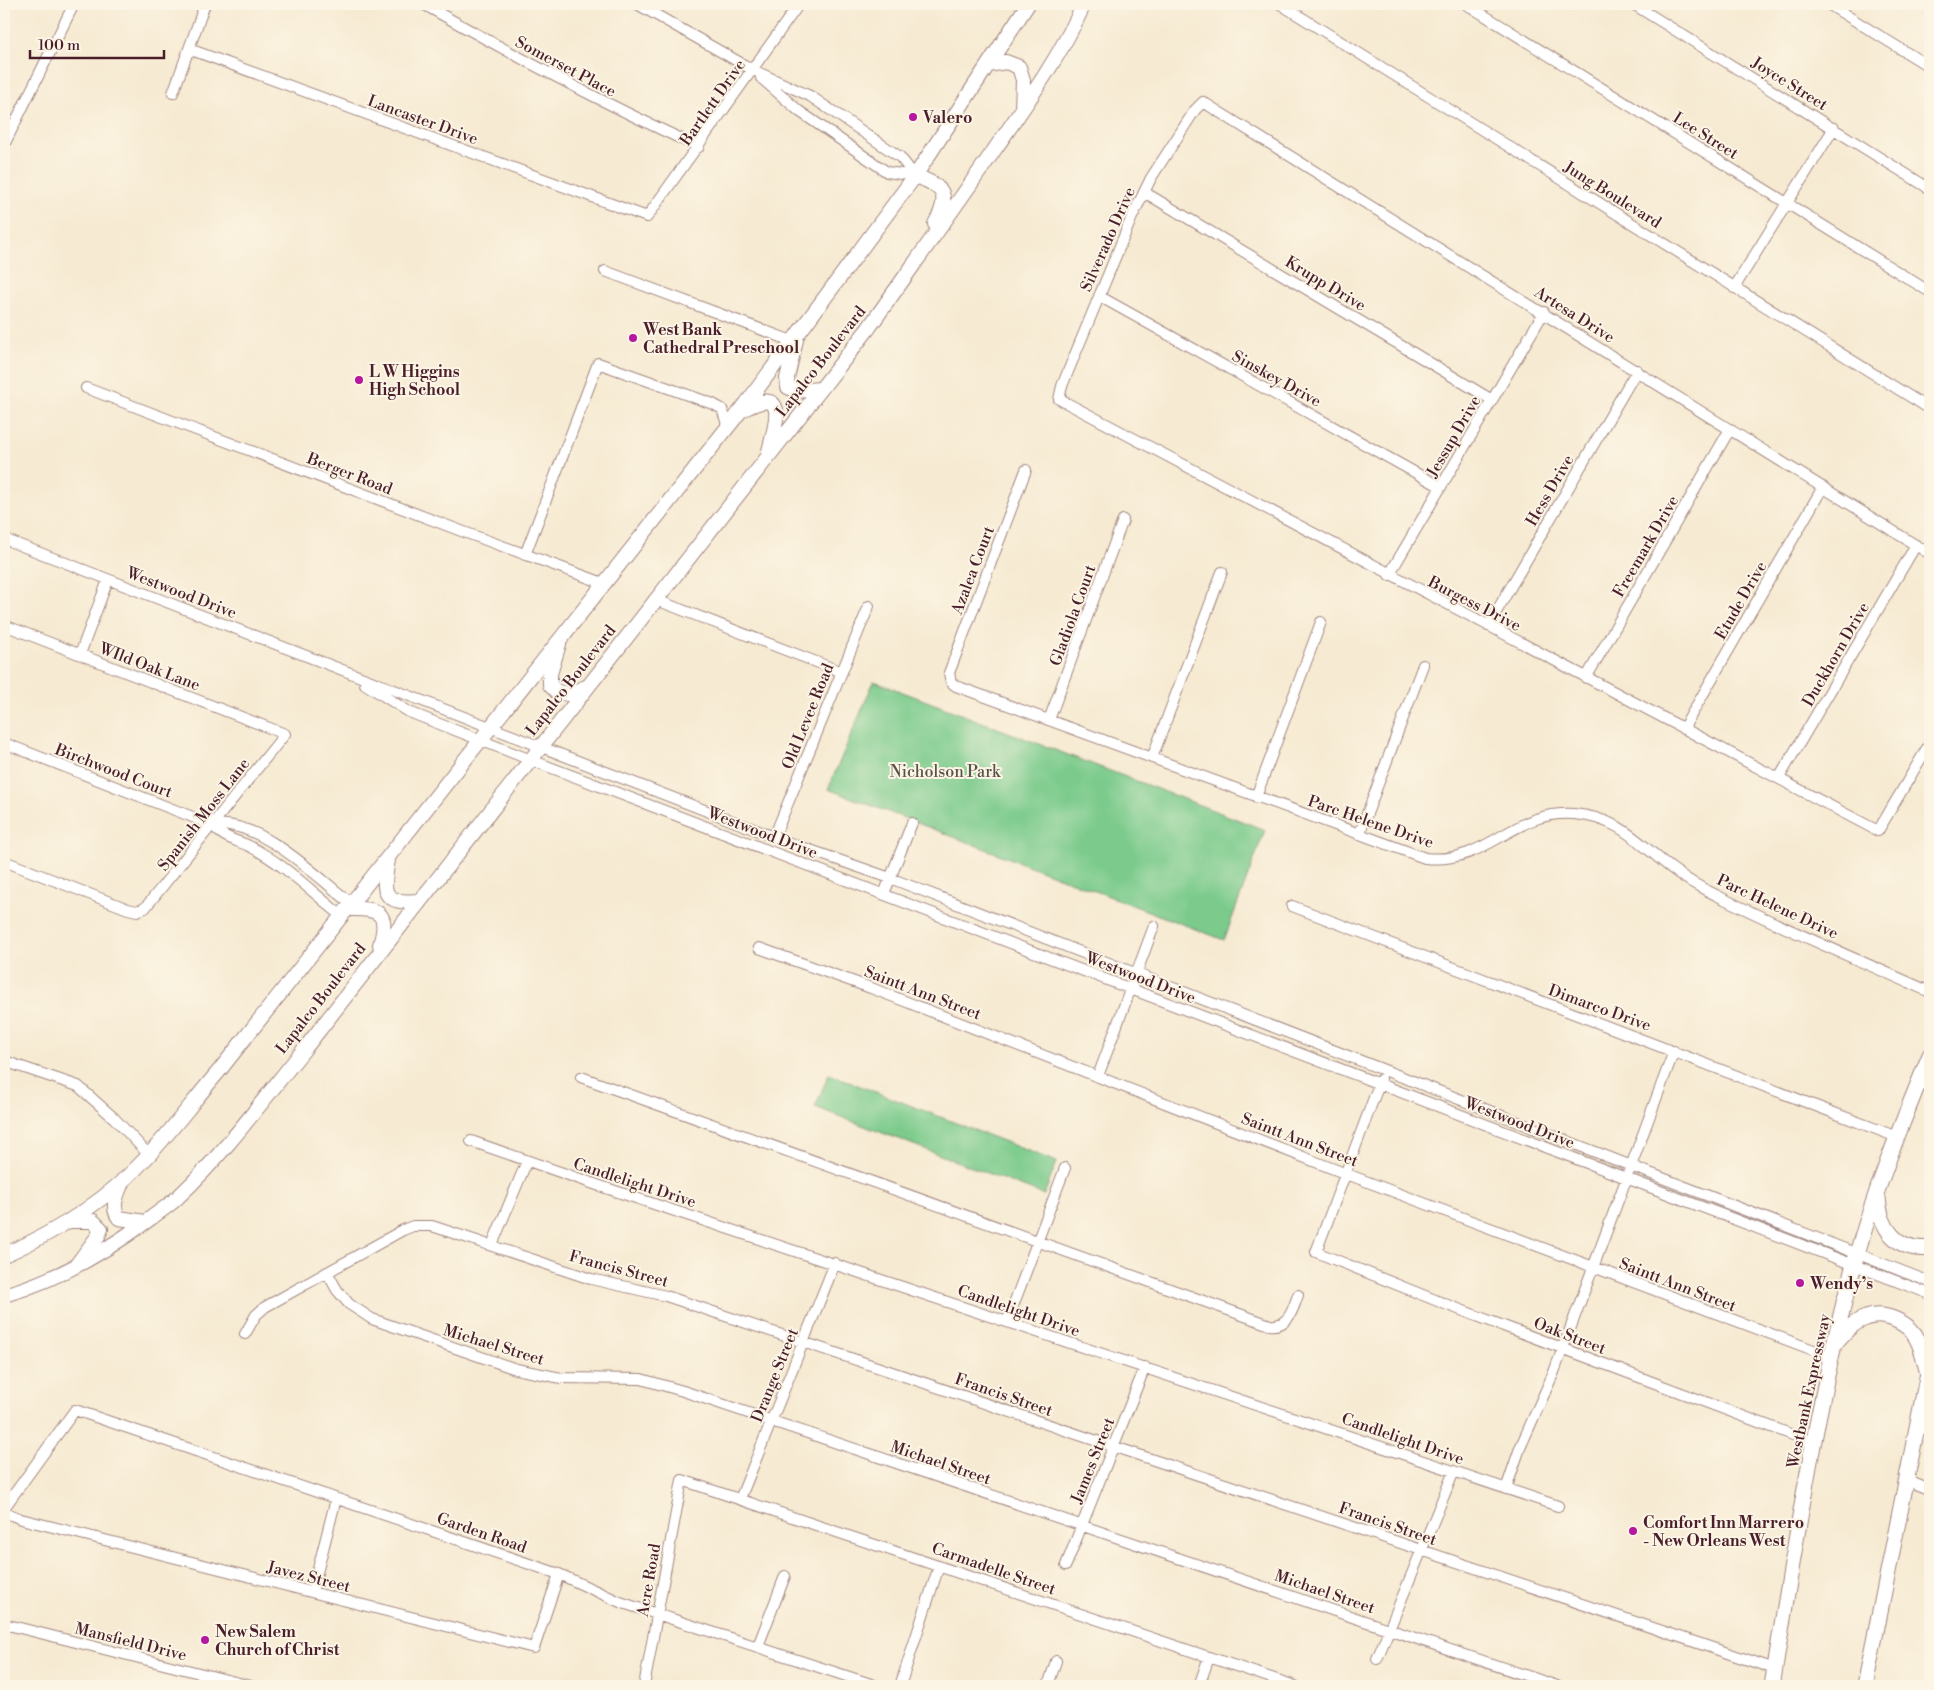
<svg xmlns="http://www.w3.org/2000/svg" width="1934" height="1690" viewBox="0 0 1934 1690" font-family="'Libre Bodoni',serif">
	<rect width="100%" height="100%" fill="#fcf5e5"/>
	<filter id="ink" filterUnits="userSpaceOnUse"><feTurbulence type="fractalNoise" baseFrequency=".02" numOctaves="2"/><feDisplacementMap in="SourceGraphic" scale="10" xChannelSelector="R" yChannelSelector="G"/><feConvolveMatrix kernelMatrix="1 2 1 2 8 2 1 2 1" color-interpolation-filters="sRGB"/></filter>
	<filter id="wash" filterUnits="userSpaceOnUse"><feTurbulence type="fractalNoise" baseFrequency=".0096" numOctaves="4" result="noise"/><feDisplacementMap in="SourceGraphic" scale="20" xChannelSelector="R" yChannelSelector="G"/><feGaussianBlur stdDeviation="1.12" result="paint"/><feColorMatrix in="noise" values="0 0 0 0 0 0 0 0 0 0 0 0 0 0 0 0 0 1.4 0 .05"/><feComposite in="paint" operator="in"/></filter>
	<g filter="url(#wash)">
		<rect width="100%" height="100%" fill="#f6ead2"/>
		<path fill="#7bcb8c" stroke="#62755c" d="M874,681L1265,830L1224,940L828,789Z
			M829,1074L1057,1162L1044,1195L815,1107Z"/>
	</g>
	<g filter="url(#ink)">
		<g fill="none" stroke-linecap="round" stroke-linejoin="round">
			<defs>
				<path id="minor" d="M423,4C513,55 604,104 699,147
					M637,4L753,70L810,96L900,157L915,176
					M1280,4L1930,409
					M1466,4L1930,292
					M1633,4L1930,189
					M1828,4L1930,67
					M189,49L647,217L799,4
					M761,78L799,111L887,172L915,176
					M173,93L205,4
					M4,145L74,4
					M1144,192L1492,400
					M605,271L792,341
					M1734,288L1834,128
					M1099,296L1441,487
					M86,388L464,532L603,583
					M1026,470L949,673L951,682L956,686L1425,858C1490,865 1512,809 1574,814C1620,818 1637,842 1671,868C1684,878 1701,888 1716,895C1786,930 1859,960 1930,992
					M4,539L787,842L890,878L1930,1282
					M1930,554L1203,102L1195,110L1151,178L1132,217L1062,386L1059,399L1878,831L1930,743
					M525,555L598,363L713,404L722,409L728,427
					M1389,575L1544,312
					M654,599L842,672
					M4,625L285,734L145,908L137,911L128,909L4,861
					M1488,626L1637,370
					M80,654L108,580
					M1586,678L1730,429
					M365,684L409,712L531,760L1930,1294
					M1049,720L1123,520
					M1683,729L1823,487
					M4,743L213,825
					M1152,758L1222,572
					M1779,778L1916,545
					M1256,797L1321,622
					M213,825C259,818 317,877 352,904
					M213,825C222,838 236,840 249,846C283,863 312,892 342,916
					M1359,835L1423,665
					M774,837L869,606
					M884,894L912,823
					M1292,906L1897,1137
					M759,948L871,988L1344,1173L1832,1357
					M4,1061L78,1086L114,1118L149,1155
					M1098,1076L1154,926
					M581,1077L1270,1325C1289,1327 1293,1309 1298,1295
					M1381,1079L1316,1252L1445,1304L1814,1443
					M471,1141L600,1186L1558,1506
					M492,1245L527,1161
					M327,1272L337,1290L349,1304L372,1319L516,1369L561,1378L641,1379L683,1391L1557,1686
					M1007,1322L1065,1168
					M245,1334L256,1315L265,1307L403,1230L413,1226H432L591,1279L666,1296L1775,1669
					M1906,1480L1930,1490
					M1506,1489L1520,1448L1554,1372L1674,1051
					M740,1499L835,1263
					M4,1508L75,1410L559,1574L620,1602L877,1686
					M4,1512L21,1519L534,1648L559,1574
					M1066,1565L1145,1367
					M312,1592L336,1499
					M4,1624L251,1686
					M758,1646L785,1576
					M1377,1659L1454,1471
					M644,1686L682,1480L1295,1686
					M900,1686L939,1566
					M1048,1686L1056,1661
					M1199,1686L1209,1657"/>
				<path id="major" d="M988,65L1006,62L1019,67L1023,80L1022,109
					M915,176C944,186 951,195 935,224
					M796,340L787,378L788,387L796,391L820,389
					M744,409C789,385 776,424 769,451
					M559,644L550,674V685L557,692L568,694L586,687
					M388,860C382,892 381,904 419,901
					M347,909C378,908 390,911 380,945
					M123,1180C118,1193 110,1206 119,1218L145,1222
					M69,1221H93L101,1229L98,1236L78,1263
					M4,1255C56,1232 109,1199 148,1156C173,1129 195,1099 219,1071L746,404L915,176L1028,4
					M4,1295C57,1280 107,1251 151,1218C160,1211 170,1205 178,1197C226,1152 265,1097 306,1047L868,329C911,268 955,207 997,146C1029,100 1061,55 1084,4"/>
				<path id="highway" d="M1878,1198C1880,1228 1897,1252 1930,1248
					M1836,1342C1845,1332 1853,1322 1866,1318C1884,1311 1911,1323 1918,1341C1923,1351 1925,1363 1928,1374
					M1772,1686C1795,1546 1816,1405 1853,1268C1873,1195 1901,1125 1930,1055
					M1865,1686L1930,1363"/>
			</defs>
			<use href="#minor" stroke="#a0847e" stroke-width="12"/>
			<use href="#major" stroke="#a0847e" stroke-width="16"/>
			<use href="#highway" stroke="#a0847e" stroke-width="17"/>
			<use href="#minor" stroke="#fff" stroke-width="10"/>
			<use href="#major" stroke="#fff" stroke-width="14"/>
			<use href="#highway" stroke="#fff" stroke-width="15"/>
		</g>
	</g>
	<g fill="#b5179e" stroke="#fcf5e5" stroke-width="2">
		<circle cx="913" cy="117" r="5"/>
		<circle cx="633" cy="338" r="5"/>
		<circle cx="359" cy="380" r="5"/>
		<circle cx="1800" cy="1283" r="5"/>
		<circle cx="1633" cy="1531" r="5"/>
		<circle cx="205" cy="1640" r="5"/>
	</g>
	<g text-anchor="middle" stroke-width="4" stroke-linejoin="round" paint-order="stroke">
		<g font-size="16" fill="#4a1f2b" stroke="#fcf5e5">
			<text transform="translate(566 66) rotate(28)" y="6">Somerset Place</text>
			<text transform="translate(1790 83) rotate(32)" y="6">Joyce Street</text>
			<text transform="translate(712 102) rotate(-55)" y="6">Bartlett Drive</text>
			<text transform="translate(423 119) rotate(20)" y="6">Lancaster Drive</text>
			<text transform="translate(1706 135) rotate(32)" y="6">Lee Street</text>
			<text transform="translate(1613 194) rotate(32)" y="6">Jung Boulevard</text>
			<text transform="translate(1107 239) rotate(-66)" y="6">Silverado Drive</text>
			<text transform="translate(1326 283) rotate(31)" y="6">Krupp Drive</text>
			<text transform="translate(1575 314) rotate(32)" y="6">Artesa Drive</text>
			<text transform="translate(820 361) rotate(-52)" y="6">Lapalco Boulevard</text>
			<text transform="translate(1277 378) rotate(29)" y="6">Sinskey Drive</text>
			<text transform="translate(1453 436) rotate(-60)" y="6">Jessup Drive</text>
			<text transform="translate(350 473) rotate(21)" y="6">Berger Road</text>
			<text transform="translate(1549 490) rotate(-60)" y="6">Hess Drive</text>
			<text transform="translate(1645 546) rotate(-60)" y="6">Freemark Drive</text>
			<text transform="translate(972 570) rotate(-69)" y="6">Azalea Court</text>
			<text transform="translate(182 592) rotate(21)" y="6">Westwood Drive</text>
			<text transform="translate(1740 600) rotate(-60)" y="6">Etude Drive</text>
			<text transform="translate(1475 603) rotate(27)" y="6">Burgess Drive</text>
			<text transform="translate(1072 615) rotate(-70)" y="6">Gladiola Court</text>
			<text transform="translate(1835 654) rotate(-60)" y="6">Duckhorn Drive</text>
			<text transform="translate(150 666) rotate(21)" y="6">WIld Oak Lane</text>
			<text transform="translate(570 680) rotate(-52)" y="6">Lapalco Boulevard</text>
			<text transform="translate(807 716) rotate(-68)" y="6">Old Levee Road</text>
			<text transform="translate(114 770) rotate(21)" y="6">Birchwood Court</text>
			<text transform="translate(203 814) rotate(-52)" y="6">Spanish Moss Lane</text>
			<text transform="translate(1371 821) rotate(19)" y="6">Parc Helene Drive</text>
			<text transform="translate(763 832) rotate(21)" y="6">Westwood Drive</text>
			<text transform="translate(1778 906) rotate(25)" y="6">Parc Helene Drive</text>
			<text transform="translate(1141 977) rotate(21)" y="6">Westwood Drive</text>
			<text transform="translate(923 992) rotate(21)" y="6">Saintt Ann Street</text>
			<text transform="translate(320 998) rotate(-52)" y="6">Lapalco Boulevard</text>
			<text transform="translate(1600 1007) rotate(20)" y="6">Dimarco Drive</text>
			<text transform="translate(1520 1122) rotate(21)" y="6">Westwood Drive</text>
			<text transform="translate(1300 1139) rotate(21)" y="6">Saintt Ann Street</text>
			<text transform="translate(635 1182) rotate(18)" y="6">Candlelight Drive</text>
			<text transform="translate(619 1268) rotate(15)" y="6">Francis Street</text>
			<text transform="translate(1678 1284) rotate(21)" y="6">Saintt Ann Street</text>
			<text transform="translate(1019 1310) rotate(19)" y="6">Candlelight Drive</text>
			<text transform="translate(1570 1335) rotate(21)" y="6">Oak Street</text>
			<text transform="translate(494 1344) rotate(17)" y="6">Michael Street</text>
			<text transform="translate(774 1375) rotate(-68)" y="6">Drange Street</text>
			<text transform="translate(1808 1391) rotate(-78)" y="6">Westbank Expressway</text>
			<text transform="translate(1004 1394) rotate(19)" y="6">Francis Street</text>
			<text transform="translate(1403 1438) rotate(19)" y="6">Candlelight Drive</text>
			<text transform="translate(1092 1460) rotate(-68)" y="6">James Street</text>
			<text transform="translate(941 1462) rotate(19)" y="6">Michael Street</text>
			<text transform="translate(1388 1523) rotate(19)" y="6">Francis Street</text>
			<text transform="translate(482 1532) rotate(19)" y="6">Garden Road</text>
			<text transform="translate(994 1568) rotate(19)" y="6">Carmadelle Street</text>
			<text transform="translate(309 1576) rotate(14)" y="6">Javez Street</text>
			<text transform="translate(648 1580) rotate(-80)" y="6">Acre Road</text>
			<text transform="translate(1325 1591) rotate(19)" y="6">Michael Street</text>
			<text transform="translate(131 1641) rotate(14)" y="6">Mansfield Drive</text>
		</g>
		<g font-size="16" font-weight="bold" fill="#4a1f2b" stroke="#fcf5e5" text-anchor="start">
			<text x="923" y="123">Valero</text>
			<text x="643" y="335">West Bank<tspan x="643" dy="18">Cathedral Preschool</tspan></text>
			<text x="369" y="377">L W Higgins<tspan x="369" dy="18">High School</tspan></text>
			<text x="1810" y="1289">Wendy’s</text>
			<text x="1643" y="1528">Comfort Inn Marrero<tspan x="1643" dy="18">- New Orleans West</tspan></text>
			<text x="215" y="1637">New Salem<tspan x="215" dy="18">Church of Christ</tspan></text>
		</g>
		<g font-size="16" fill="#595348" stroke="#fcf5e5">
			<text x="945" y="777">Nicholson Park</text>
		</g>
	</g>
	<rect width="1934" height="1690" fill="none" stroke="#fcf5e5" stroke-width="20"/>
	<path d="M30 50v8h134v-8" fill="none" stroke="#4a1f2b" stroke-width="2.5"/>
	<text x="38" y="50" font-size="15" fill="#4a1f2b" stroke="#fcf5e5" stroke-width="4" paint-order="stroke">100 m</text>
</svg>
